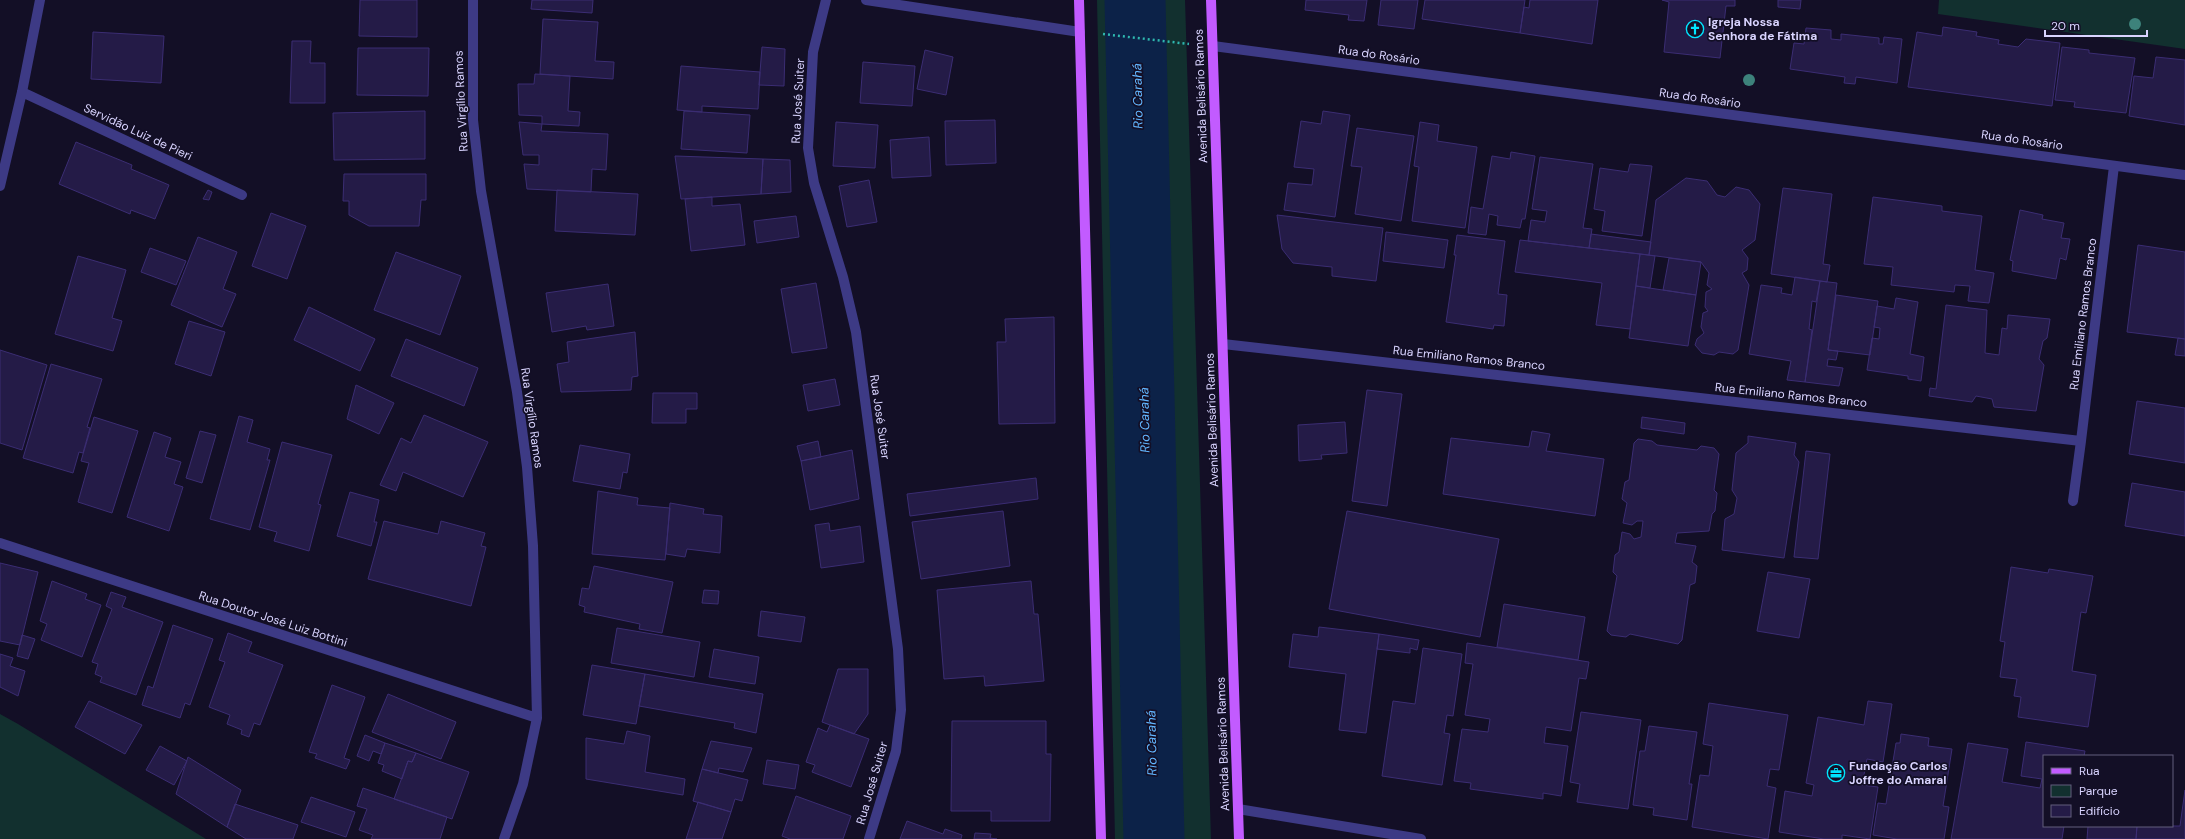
<svg xmlns="http://www.w3.org/2000/svg" width="2185" height="839" viewBox="0 0 2185 839" font-family="'DM Sans',sans-serif">
	<rect width="100%" height="100%" fill="#130f26"/>
	<path fill="#12302f" d="M1097,0H1185L1211,839H1115Z
		M1939,0H2185V49L1938,14Z
		M0,714L18,724L206,839H0Z"/>
	<g fill="none" stroke-linecap="round" stroke-linejoin="round">
		<path stroke="#0c2248" stroke-width="61" d="M1135,0L1154,839"/>
	</g>
	<path fill="#241b47" stroke="#3b2d73" d="M360,0H417V37L359,36Z
		M532,0H593L592,13L531,9Z
		M1306,0H1367L1364,21L1348,20L1349,15L1305,10Z
		M1381,0H1418L1414,29L1378,25Z
		M1425,0H1525L1520,33L1422,19Z
		M1530,0H1598L1592,44L1520,33L1524,7L1529,8Z
		M1662,0H1735V6H1726L1720,58L1664,52L1669,2Z
		M1778,0H1801L1800,9L1778,7Z
		M543,19L598,22L595,61L614,62L613,79L540,74Z
		M1943,27L1977,32L1976,36L1999,40L1998,44L2018,47L2026,39L2060,43L2052,106L1908,87L1917,32L1942,36Z
		M1806,28L1831,30V39L1841,40V34L1879,38V44H1883L1884,37L1902,39L1897,83L1856,77L1855,84L1844,83L1845,77L1790,69L1794,43L1804,44Z
		M93,32L164,36L161,83L91,79Z
		M292,41H311L310,63H325V103H290Z
		M762,47L785,49L784,86L759,85Z
		M2062,47L2089,50V53L2135,58L2126,113L2074,107L2075,102L2055,100Z
		M358,48H429L428,96L357,95Z
		M925,50L953,57L946,95L917,89Z
		M2156,57L2185,60V125L2129,116L2134,76L2153,78Z
		M863,62L915,66L912,106L860,103Z
		M681,66L760,72L758,109L702,106V112L677,110Z
		M535,74L570,76L568,111L580,112L579,126L542,124V116L519,115L518,84H534Z
		M425,111V159L334,160L333,113Z
		M684,111L750,115L747,153L681,149Z
		M1323,111L1350,115L1335,217L1284,210L1288,183L1312,185L1314,169L1294,167L1301,121L1321,124Z
		M995,120L996,163L946,165L945,121Z
		M519,122L542,124L541,131L608,134L606,170L592,169L591,192L527,189L524,164L539,165V155H523Z
		M836,122L878,125L875,168L833,166Z
		M1420,122L1439,125L1437,141L1477,147L1465,228L1412,221L1419,167L1414,166Z
		M1357,128L1414,136L1401,221L1355,214L1362,167L1351,166Z
		M929,137L931,176L892,178L890,140Z
		M76,142L132,165L131,169L169,185L155,219L131,210L130,214L59,184Z
		M1511,152L1535,156L1525,219H1522L1520,228L1497,225L1498,216L1489,214L1486,235L1468,233L1471,207L1483,209L1492,156L1510,159Z
		M675,156L763,159L761,194L681,199Z
		M1540,157L1593,164L1583,228L1592,229L1589,248L1528,241L1531,220L1545,222L1547,211L1532,209Z
		M763,159L790,160L791,192L761,194Z
		M1630,164L1652,166L1642,236L1602,231L1605,211L1594,209L1600,168L1628,172Z
		M344,174H426V200H421L419,226H369L349,215V201H343Z
		M1686,178L1707,181L1717,195L1725,197L1736,187L1749,190L1760,204L1755,240L1742,250L1748,258L1747,270L1742,273L1749,285L1738,350L1733,354L1719,352L1714,355L1702,353L1695,345L1697,339L1704,333L1701,327L1703,313L1708,311L1705,307L1706,292L1712,289L1707,285L1709,273L1701,262L1649,255L1656,200Z
		M869,180L877,222L847,227L839,186Z
		M1783,188L1832,194L1823,264L1830,265L1827,282L1771,274Z
		M208,190L212,192L209,200L203,199Z
		M557,190L638,194L635,235L555,231Z
		M712,197V206L740,204L745,245L691,251L685,199Z
		M1873,197L1942,206V211L1982,216L1975,270L1994,273L1989,303L1968,301L1970,286L1955,285L1954,292L1891,285L1893,267L1864,264Z
		M2020,210L2043,215L2042,219L2064,223L2061,238L2070,239L2066,260L2060,258L2056,279L2012,271L2013,261L2010,260Z
		M271,213L306,226L287,279L252,266Z
		M1277,215L1383,228L1376,281L1332,276V267L1293,263L1282,249Z
		M796,216L799,237L757,243L754,221Z
		M1386,232L1448,240L1444,268L1383,261Z
		M1591,234L1651,242L1649,255L1589,248Z
		M1457,235L1505,241L1498,294L1507,295L1504,326L1494,325L1493,329L1446,322L1456,255H1454Z
		M198,237L237,252L223,289L236,294L222,327L171,305Z
		M1520,240L1640,254L1630,329L1596,325L1602,283L1515,272Z
		M2138,245L2185,252V339L2127,332Z
		M150,248L186,261L176,285L141,272Z
		M396,252L461,276L440,335L374,310Z
		M1640,254L1655,256L1650,288L1636,286Z
		M78,256L126,270L112,318L122,321L113,351L55,334Z
		M1669,258L1701,262L1696,295L1663,290Z
		M1795,277L1820,281L1816,302L1812,301L1809,329L1812,330L1805,382L1787,380L1791,361L1749,354L1761,285L1782,288L1781,293L1792,295Z
		M1820,281L1837,283L1828,350L1838,351L1836,360L1828,359L1827,366L1843,368L1839,386L1805,382Z
		M816,283L827,348L792,353L781,289Z
		M608,284L614,326L587,330L586,326L552,332L546,293Z
		M1636,286L1696,295L1688,346L1629,338Z
		M1836,295L1878,301L1870,355L1828,350Z
		M1896,298L1918,302L1910,354L1924,357L1921,381L1908,379V376L1867,370L1872,338L1879,339L1880,328L1874,327L1877,306L1894,309Z
		M1946,305L1987,310L1985,353L1999,355L2002,328L2007,329L2008,315L2050,319L2047,338L2043,341L2039,359L2044,365L2036,411L1994,407L1992,399L1976,396L1972,402L1929,396L1930,388L1936,389Z
		M309,307L375,339L360,371L294,340Z
		M1054,317L1055,423L999,424L997,342H1006L1005,319Z
		M189,321L225,332L211,376L175,364Z
		M635,332L638,376L632,377L631,390L561,392L557,364L569,362L567,342Z
		M2178,338L2185,339V356L2175,355Z
		M406,339L478,368L464,406L391,376Z
		M0,350L47,365L22,450L0,443Z
		M51,364L102,379L87,427L90,428L83,453L79,452L73,473L23,458Z
		M835,379L840,405L808,411L803,385Z
		M356,385L394,403L379,434L347,419Z
		M1367,390L1402,394L1387,506L1352,501Z
		M653,393H697V409H686V423H652Z
		M2137,401L2185,408V463L2129,454Z
		M424,415L488,442L463,497L403,472L396,491L380,485L401,438L411,443Z
		M239,416L253,420L247,442L270,449L267,460H270L250,530L210,519Z
		M94,417L138,431L112,513L78,502L89,463L81,461Z
		M1642,417L1685,423L1684,434L1641,428Z
		M1345,422L1347,453L1321,455L1322,459L1299,461L1298,425Z
		M200,431L216,435L202,483L186,478Z
		M1532,431L1550,434L1546,451L1604,459L1595,516L1443,494L1451,438L1529,447Z
		M154,432L171,438L165,457L181,462L174,484L183,487L169,531L127,517Z
		M1748,436L1796,443L1794,455L1799,462L1784,558L1722,550L1725,519L1734,514L1737,498L1732,490L1736,453L1748,443Z
		M1638,439L1652,441L1657,445L1697,450L1701,446L1714,448L1719,454L1714,490L1717,493L1715,511L1712,514L1709,531L1677,533L1675,543L1696,546L1692,562L1697,566L1695,583L1690,585L1682,640L1678,644L1630,634L1626,637L1611,635L1607,631L1617,576L1613,572L1615,555L1619,552L1622,532L1630,534L1634,539L1641,537L1643,521H1637L1632,525L1623,523L1627,503L1622,499L1625,482L1629,480L1634,443Z
		M818,441L821,457L801,461L797,446Z
		M282,442L332,455L318,504L321,505L309,551L274,541L277,532L259,527Z
		M580,445L630,454L627,473L623,472L620,489L573,481Z
		M852,450L859,499L810,510L801,461Z
		M1806,451L1830,454L1818,559L1794,557Z
		M1036,478L1038,499L910,516L907,494Z
		M2132,483L2185,492V536L2125,526Z
		M598,491L638,498L637,505L670,508L665,560L592,554Z
		M350,492L379,500L374,522H377L371,546L337,536Z
		M670,503L704,509L703,514L722,516L720,553L687,549L685,557L666,554Z
		M1003,511L1010,566L921,579L912,522Z
		M1347,511L1499,539L1480,637L1329,609Z
		M384,521L438,534L441,521L485,533L481,546L486,547L471,606L368,579Z
		M829,523L830,531L860,526L864,562L821,568L815,525Z
		M0,563L38,572L20,645L0,641Z
		M594,566L673,582L662,633L639,629L640,624L584,612L585,607L579,605L582,588L589,589Z
		M2011,567L2048,573L2049,569L2093,576L2086,613L2081,612L2072,671L2096,675L2088,727L2018,717L2021,697L2014,696L2017,679L2000,677L2005,642L2000,641Z
		M1768,572L1810,579L1799,638L1757,631Z
		M52,581L87,594L85,599L101,605L82,657L41,640L47,624L40,621Z
		M1031,581L1034,614H1038L1044,681L985,686L984,676L944,679L937,590Z
		M704,590L719,591L718,604L702,603Z
		M111,592L126,597L122,607L163,622L136,695L100,682L102,677L95,674L98,664L92,662L112,609L106,606Z
		M1504,604L1585,617L1578,660L1497,647Z
		M761,611L805,617L801,642L758,636Z
		M173,625L213,639L190,705L185,703L180,718L142,705L148,686L153,688Z
		M1319,627L1379,634L1366,733L1339,730L1346,674L1289,667L1293,634L1318,637Z
		M617,628L700,642L694,677L611,663Z
		M228,633L252,642L248,652L283,665L260,725L254,723L249,737L241,734L242,730L227,724L230,715L209,707L225,662L219,660Z
		M1379,634L1419,640L1417,650L1410,648V653L1377,649Z
		M22,635L35,639L28,659L17,656Z
		M1467,643L1589,662L1586,679L1579,678L1571,731L1546,727L1544,743L1568,746L1561,796L1543,793V799L1470,789L1471,783L1454,781L1462,729L1488,732L1490,719L1465,715L1473,664L1465,663Z
		M1423,648L1462,654L1453,716L1447,715L1444,733L1450,734L1442,785L1382,776L1393,701L1415,704Z
		M714,649L759,657L755,684L709,677Z
		M0,654L13,658L10,666L25,671L18,696L0,687Z
		M592,665L645,674L636,724L583,715Z
		M838,669H868V714L854,734L822,722Z
		M645,674L763,694L756,733L734,728L735,723L639,706Z
		M332,685L365,697L344,758L350,760L346,769L315,758L317,754L309,752Z
		M388,694L456,722L441,759L372,732Z
		M89,701L142,725L125,754L75,727Z
		M1868,701L1892,704L1883,762L1867,759L1862,785L1878,787L1870,839L1842,835V839H1824L1779,832L1785,791L1812,796L1814,785L1806,783L1818,717L1864,725Z
		M1709,703L1788,715L1779,770L1770,769L1767,786L1776,788L1768,839L1692,827L1700,775L1709,776L1713,746L1703,744Z
		M1581,712L1641,720L1628,809L1577,802L1580,784L1570,782Z
		M952,721H1046V754H1051L1050,821H991V811H951Z
		M830,725L869,739L851,787L812,772L815,765L806,762L818,728L827,732Z
		M1649,726L1697,732L1689,784H1692L1687,820L1653,815L1654,808L1633,805L1640,751H1645Z
		M627,731L650,736L645,772L685,779L683,795L586,779V738L624,744Z
		M1901,734L1929,738L1928,746L1952,749L1943,806L1949,807L1944,839H1897L1873,835L1878,803L1886,804L1896,743H1900Z
		M365,735L385,743L381,754L373,751L369,761L357,756Z
		M711,741L752,748L743,772L719,768L718,773L702,769Z
		M2026,742L2085,751L2084,756H2044V826H2064L2062,839H1951L1968,743L2008,749L2002,782L2040,788L2042,779L2021,776Z
		M385,743L416,753L412,762L408,761L402,779L382,771L384,765L378,763Z
		M160,746L187,761L174,785L146,770Z
		M416,753L469,772L452,819L394,799L408,761L412,762Z
		M188,757L241,790L227,827L176,794Z
		M767,760L799,765L795,789L763,784Z
		M702,769L748,780L742,801L735,799L731,812L693,801Z
		M363,788L447,817L440,839H371L373,835L359,830L367,809L357,806Z
		M2185,790V839H2136L2137,826H2180Z
		M796,796L851,816L843,839H790L782,836Z
		M311,797L355,812L346,837L301,822Z
		M698,802L731,812L722,839H686Z
		M235,804L298,825L293,839H246L227,827Z
		M907,821L943,834L945,829L962,835L961,839H900Z
		M2088,826H2137L2136,839H2087Z
		M975,833L991,834L990,838L997,839H974Z"/>
	<g fill="none" stroke-linecap="round" stroke-linejoin="round">
		<path stroke="#2fb8b0" stroke-width="2.5" stroke-dasharray="2 3" stroke-linecap="butt" d="M1103,34L1189,44"/>
		<path stroke="#3d3a85" stroke-width="10" d="M473,0V120L481,191L517,392L527,467L533,546L537,718L523,784L504,839
			M826,0L813,52L808,148L814,183L843,277L856,332L898,649L901,710L896,751L869,839
			M866,0L1080,32
			M1213,46L2185,175
			M22,92L242,195
			M0,186L22,92L40,0
			M1223,344L2081,441L2114,166
			M2073,501L2081,441
			M0,543L537,718
			M1238,809L1421,839"/>
		<path stroke="#c25bff" stroke-width="10" d="M1079,0L1101,839
			M1211,0L1239,839"/>
	</g>
	<g fill="#3d827b">
		<circle cx="2135" cy="24" r="6"/>
		<circle cx="1749" cy="80" r="6"/>
	</g>
	<defs>
		<symbol id="church-ring" viewBox="-11 -11 22 22"><circle r="9.5" fill="#130f26" stroke="#00e5ff" stroke-width="1.5"/><path d="M-1.2-6h2.4v3.5h3.3v2.4h-3.3V6h-2.4V-.1h-3.3v-2.4h3.3Z" fill="#00e5ff"/></symbol>
		<symbol id="office-ring" viewBox="-11 -11 22 22"><circle r="9.5" fill="#130f26" stroke="#00e5ff" stroke-width="1.5"/><path d="M-6-3h4V-5.5h4V-3h4V5H-6ZM-1-4.5V-3h2v-1.5ZM-6 0V1H6V0Z" fill="#00e5ff"/></symbol>
	</defs>
	<g fill-rule="evenodd">
		<use href="#church-ring" x="1685" y="19" width="20" height="20"/>
		<use href="#office-ring" x="1826" y="763" width="20" height="20"/>
	</g>
	<g text-anchor="middle" stroke-width="3.5" stroke-linejoin="round" paint-order="stroke">
		<g font-size="12" font-weight="bold" fill="#d9d4ff" stroke="#130f26" text-anchor="start">
			<text x="1708" y="26">Igreja Nossa<tspan x="1708" dy="14">Senhora de Fátima</tspan></text>
			<text x="1849" y="770">Fundação Carlos<tspan x="1849" dy="14">Joffre do Amaral</tspan></text>
		</g>
		<g font-size="12" fill="#d9d4ff" stroke="#130f26">
			<text transform="translate(1379 55) rotate(8)" y="4">Rua do Rosário</text>
			<text transform="translate(1201 96) rotate(-92)" y="4">Avenida Belisário Ramos</text>
			<text transform="translate(1700 98) rotate(8)" y="4">Rua do Rosário</text>
			<text transform="translate(461 101) rotate(-93)" y="4">Rua Virgílio Ramos</text>
			<text transform="translate(798 101) rotate(-87)" y="4">Rua José Suiter</text>
			<text transform="translate(138 132) rotate(25)" y="4">Servidão Luiz de Pieri</text>
			<text transform="translate(2022 140) rotate(8)" y="4">Rua do Rosário</text>
			<text transform="translate(2083 314) rotate(-83)" y="4">Rua Emiliano Ramos Branco</text>
			<text transform="translate(1469 358) rotate(6)" y="4">Rua Emiliano Ramos Branco</text>
			<text transform="translate(1791 395) rotate(6)" y="4">Rua Emiliano Ramos Branco</text>
			<text transform="translate(880 417) rotate(82)" y="4">Rua José Suiter</text>
			<text transform="translate(532 418) rotate(82)" y="4">Rua Virgílio Ramos</text>
			<text transform="translate(1212 420) rotate(-92)" y="4">Avenida Belisário Ramos</text>
			<text transform="translate(273 619) rotate(18)" y="4">Rua Doutor José Luiz Bottini</text>
			<text transform="translate(1223 744) rotate(-92)" y="4">Avenida Belisário Ramos</text>
			<text transform="translate(872 783) rotate(-74)" y="4">Rua José Suiter</text>
		</g>
		<g font-size="13" font-style="italic" fill="#62b6ff" stroke="#130f26">
			<text transform="translate(1137 96) rotate(-91)" y="5">Rio Carahá</text>
			<text transform="translate(1144 420) rotate(-91)" y="5">Rio Carahá</text>
			<text transform="translate(1151 743) rotate(-91)" y="5">Rio Carahá</text>
		</g>
	</g>
	<rect x="2043" y="755" width="130" height="72" fill="#130f26" stroke="#625e7d"/>
	<rect x="2051" y="768" width="20" height="6" fill="#c25bff" stroke="#625e7d"/>
	<text x="2079" y="775" font-size="12" fill="#d9d4ff">Rua</text>
	<rect x="2051" y="785" width="20" height="12" fill="#12302f" stroke="#625e7d"/>
	<text x="2079" y="795" font-size="12" fill="#d9d4ff">Parque</text>
	<rect x="2051" y="805" width="20" height="12" fill="#241b47" stroke="#625e7d"/>
	<text x="2079" y="815" font-size="12" fill="#d9d4ff">Edifício</text>
	<path d="M2045 30v6h102v-6" fill="none" stroke="#d9d4ff" stroke-width="2"/>
	<text x="2051" y="30" font-size="12" fill="#d9d4ff" stroke="#130f26" stroke-width="3" paint-order="stroke">20 m</text>
</svg>
